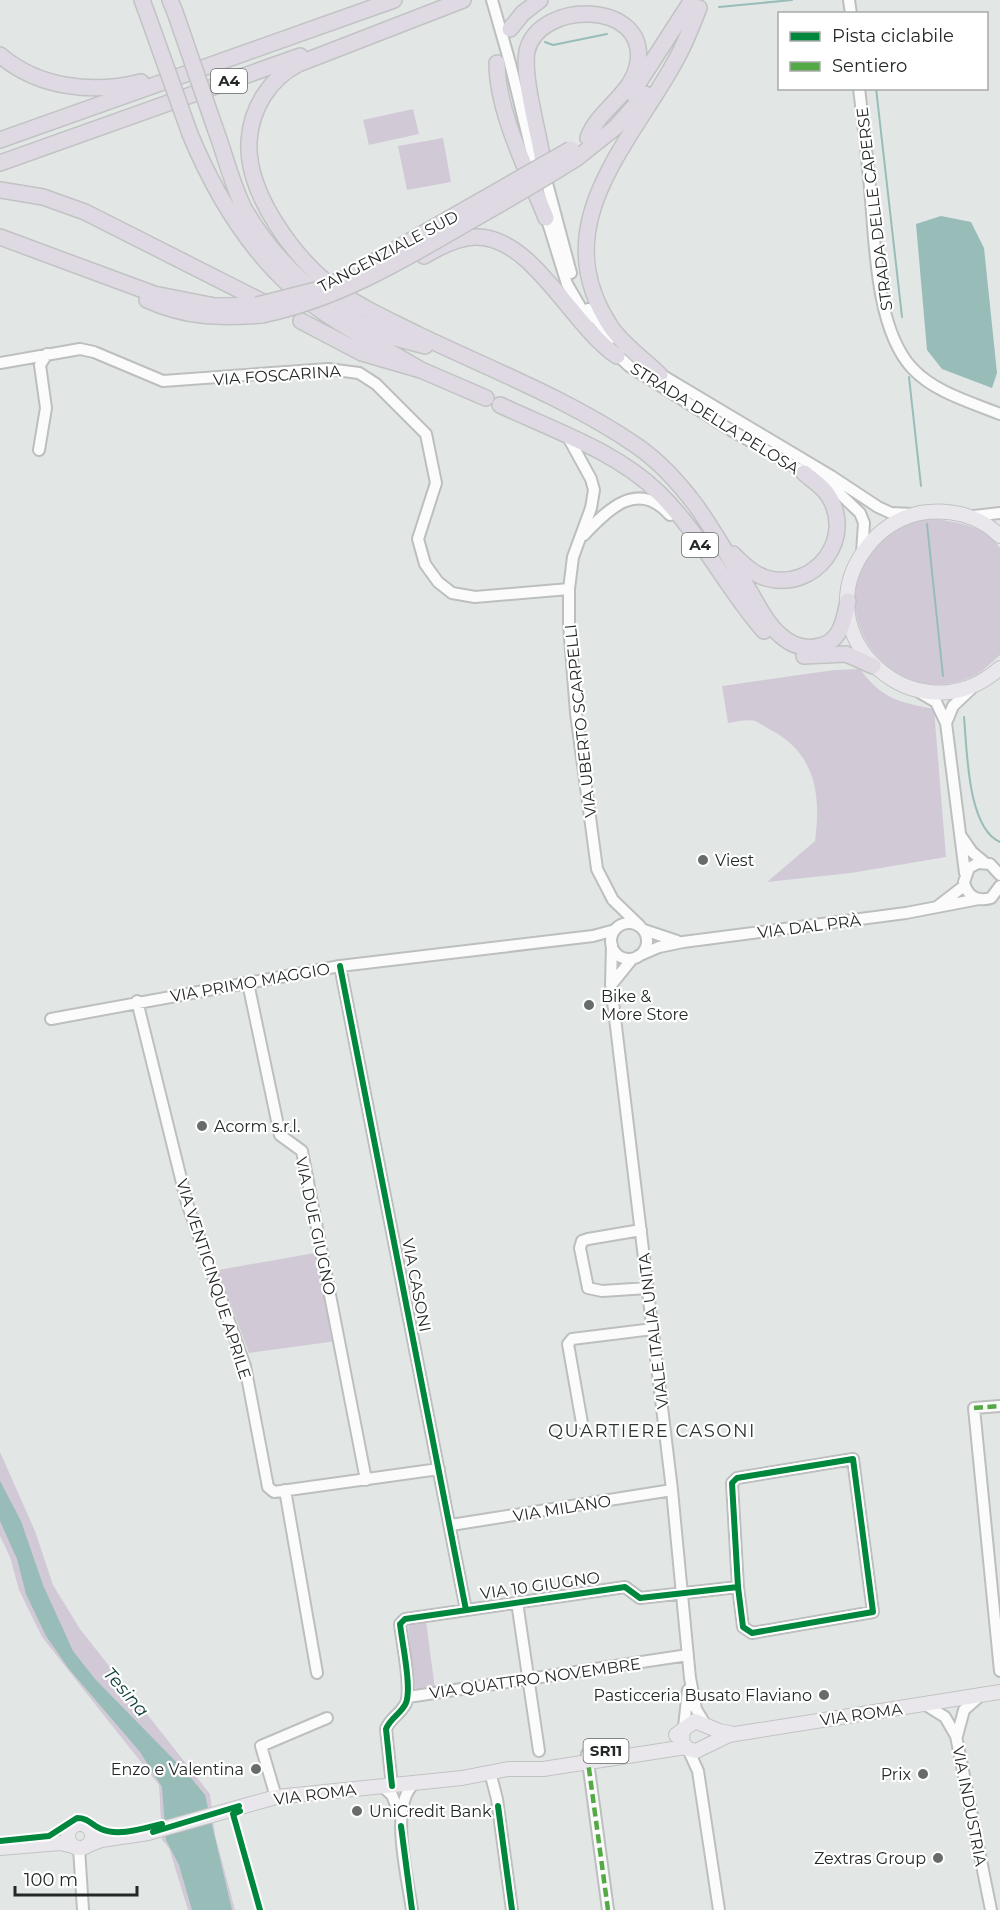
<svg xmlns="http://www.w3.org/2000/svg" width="1000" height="1910" viewBox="0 0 1000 1910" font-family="Montserrat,sans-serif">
	<rect width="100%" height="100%" fill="#e2e7e6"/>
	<path fill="#d2c9d7" d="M413,109L419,134L369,145L363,120Z
		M443,138L451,182L407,190L398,146Z
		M931,518C957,523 984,524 1000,548V655C993,661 986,668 979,673C902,718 817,620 873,550C881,540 892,529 905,525C913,521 923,520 931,518Z
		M860,669C882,699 899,702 934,709L946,857L851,873L767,882L815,841C821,795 816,754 771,730C767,728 760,723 755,721C747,719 736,722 728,723L722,686L834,670Z
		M320,1252L337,1341L249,1353L218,1270Z
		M0,1452L35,1531L53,1585L80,1629L210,1794L215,1835L235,1910H188L169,1848L162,1840L159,1785L42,1637L19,1590L10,1557L0,1536Z
		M426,1621L435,1689L419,1692L415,1687L408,1628L411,1623Z"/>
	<path fill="#98bcb8" d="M941,216L971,222L984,248L997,373L992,388L942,369L927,350L916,224Z
		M0,1481L21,1521L43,1585L73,1651L95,1679L187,1773L205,1795L232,1910H192L179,1865L166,1840L162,1787L140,1752L69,1669L46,1636L26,1594L17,1559L0,1521Z"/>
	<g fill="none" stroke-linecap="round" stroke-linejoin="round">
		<path stroke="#98bcb8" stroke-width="2" d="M719,7L792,0
			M545,42L553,45L607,34
			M876,88L902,317
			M909,377L921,486
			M927,524L943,676
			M964,717C967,748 967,828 1000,842"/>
		<defs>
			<path id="minor" d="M492,0L510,63L537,174
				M849,0L851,14
				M859,88C863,122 867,155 870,188C875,240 875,328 912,368C934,392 970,402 1000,414
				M544,172L571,273
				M545,213L567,284L588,320
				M588,309L612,338
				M613,351L629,366L734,432L836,490L860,513L864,523L862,553
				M0,363L80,349L94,352L163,381L328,369L359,373L376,384L426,434L436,483L418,539L425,564L438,582L452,593L475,597L569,589
				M655,371L831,476L878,507L891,513L912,514
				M568,437L591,479L594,490L591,508L573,557L569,589V625L576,713L597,869L613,900L640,926
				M39,450L46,408L40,365L47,354
				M974,516L1000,513
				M584,535C608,509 638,479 670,515
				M919,692L936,702L946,723L965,873
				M946,723L953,706L972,688
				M961,836L972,852L984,862
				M1000,875L990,864L978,863L969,868L964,882C967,896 977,902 991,898L1000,886
				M938,906L964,886
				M611 941a18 18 0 1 1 36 0a18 18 0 1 1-36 0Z
				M644,930L677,941
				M612,945L611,985L672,1490L690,1678L696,1709L705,1724
				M638,956L659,947L683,942L906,913L979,899
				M340,966L466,1610
				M248,983L280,1135L302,1151L366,1480
				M611,985L632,959
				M137,1001L187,1203L245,1366L268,1487L274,1492L439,1469
				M51,1019L340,966L593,936L615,930
				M641,1230L588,1239L582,1241L580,1248L588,1288L602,1291L648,1288
				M1000,1406L974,1408L1000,1671
				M582,1423L568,1344L572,1339L653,1329
				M285,1490L317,1673
				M451,1525L672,1490
				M517,1602L539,1751
				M408,1697L688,1655
				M926,1705L945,1717L956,1736L991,1910
				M684,1727L688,1690
				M957,1736L964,1710L981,1695
				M688,1749L698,1771L719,1910
				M587,1754L608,1910
				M490,1772L497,1799L512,1910
				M392,1786L386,1729C390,1718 401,1714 406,1703C412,1688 402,1642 400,1624L405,1619L625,1587L640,1598L738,1587L743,1627L752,1633L873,1612L853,1459L737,1478L732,1483L738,1587
				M383,1787L392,1795L399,1813
				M276,1797L261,1746L327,1718
				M79,1848L83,1910
				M412,1910C408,1879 388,1804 415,1783"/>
			<path id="major" d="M1000,536C979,515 949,508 920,513C898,518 880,530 867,547C800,633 916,742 1000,668
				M683,1729L682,1742L688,1749L696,1751L729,1735L1000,1692
				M676,1735L695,1721L719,1731L730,1733
				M68 1836a12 12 0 1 1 24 0a12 12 0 1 1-24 0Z
				M86,1846L101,1840L148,1833L276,1797L462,1778L508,1769H543L686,1747
				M0,1848L60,1843L73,1846"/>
			<path id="highway" d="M142,0L149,19
				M170,0L175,12
				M463,0L298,64C269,79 251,109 249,141C246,194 295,259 335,289C361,308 391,321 419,335C492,370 570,400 637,446C660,462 680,484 697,507C716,534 733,564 750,592C759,607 767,624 780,635C791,645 805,650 820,646C841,641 844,620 848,601
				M510,29L523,13L540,0
				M0,55C38,88 93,94 141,82
				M497,63C497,112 528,172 546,218
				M632,93L692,0
				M215,128C225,154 232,186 245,210C275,263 326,308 381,333C395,339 411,342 425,346
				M190,134C219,204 261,271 326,314C356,334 389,351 421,370
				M0,140L394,0
				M577,158L616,127L645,94
				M0,163L300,56
				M545,173C541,140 522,79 527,51C539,0 647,0 638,62C633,95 598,109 588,138
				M0,190L43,197L85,212L263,302
				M0,237L154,294L215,306L257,305
				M424,256C439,247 458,237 476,237C532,236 572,326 617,356
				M147,300C187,318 219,318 262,315
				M301,321L362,353L421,370L486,398
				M660,375C644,359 624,346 611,327C543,225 631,144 677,58C686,42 692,25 699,8
				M500,405C553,430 616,451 659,493C700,533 726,588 764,631
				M733,554C743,564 753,574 766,578C815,592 856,538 828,495C822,486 812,480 804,473
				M804,656L846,654L873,666"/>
		</defs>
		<use href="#minor" stroke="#bcbfbe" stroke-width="14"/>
		<use href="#major" stroke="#c1c3c3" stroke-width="16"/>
		<use href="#highway" stroke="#c1c3c3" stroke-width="18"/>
		<use href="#minor" stroke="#fbfbfb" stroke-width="10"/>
		<use href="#major" stroke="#eae7ec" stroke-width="14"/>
		<use href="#highway" stroke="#dfd9e3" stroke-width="15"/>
		<defs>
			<path id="highway-bridge" d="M175,12L215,128
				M149,19L190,134
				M257,305L320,289L345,278L571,149
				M262,315C338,299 400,262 467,223C504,202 541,181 577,158"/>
		</defs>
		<use href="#highway-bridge" stroke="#c1c3c3" stroke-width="18" stroke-linecap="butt"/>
		<use href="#highway-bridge" stroke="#dfd9e3" stroke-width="15"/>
		<path stroke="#53aa44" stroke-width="4.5" stroke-dasharray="9 4.5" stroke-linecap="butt" d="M974,1408L1000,1406
			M587,1754L608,1910"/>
		<defs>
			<path id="cycleway" d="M340,966L466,1610
				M392,1786L386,1729C390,1718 401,1714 406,1703C412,1688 402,1642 400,1624L405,1619L625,1587L640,1598L738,1587L743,1627L752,1633L873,1612L853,1459L737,1478L732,1483L738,1587
				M498,1806L512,1910
				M240,1811L233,1814L260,1910
				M401,1826L412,1910
				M153,1832L239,1806
				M0,1841L49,1836L77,1818C89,1818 91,1825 101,1829C119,1837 144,1828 162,1824"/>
		</defs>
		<use href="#cycleway" stroke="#fff" stroke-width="10"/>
		<use href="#cycleway" stroke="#00873e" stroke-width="6"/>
	</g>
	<g fill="#676b6a" stroke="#fff" stroke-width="2">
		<circle cx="703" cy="860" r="6"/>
		<circle cx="589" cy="1005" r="6"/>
		<circle cx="202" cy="1126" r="6"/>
		<circle cx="824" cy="1695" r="6"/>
		<circle cx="256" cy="1769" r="6"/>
		<circle cx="923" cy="1774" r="6"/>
		<circle cx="357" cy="1811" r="6"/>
		<circle cx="938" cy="1858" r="6"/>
	</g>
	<g text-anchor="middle" stroke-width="4.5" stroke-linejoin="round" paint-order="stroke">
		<g fill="#fff" stroke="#666868" stroke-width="1.5">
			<rect x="211" y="69" width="36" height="24" rx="4.5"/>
			<rect x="682" y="533" width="36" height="24" rx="4.5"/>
			<rect x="583.5" y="1739" width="45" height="24" rx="4.5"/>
		</g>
		<g font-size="15" font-weight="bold" fill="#252828">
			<text x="229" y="86">A4</text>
			<text x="700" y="550">A4</text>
			<text x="606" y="1756">SR11</text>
		</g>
		<g font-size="16" fill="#252828" stroke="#fff">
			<text transform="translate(874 209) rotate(-97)" y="6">STRADA DELLE CAPERSE</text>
			<text transform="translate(388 251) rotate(-28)" y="6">TANGENZIALE SUD</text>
			<text transform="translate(277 375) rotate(-4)" y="6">VIA FOSCARINA</text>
			<text transform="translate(715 418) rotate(32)" y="6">STRADA DELLA PELOSA</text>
			<text transform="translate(580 721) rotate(-96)" y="6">VIA UBERTO SCARPELLI</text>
			<text transform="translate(809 926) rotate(-7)" y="6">VIA DAL PRÀ</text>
			<text transform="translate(250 982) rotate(-10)" y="6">VIA PRIMO MAGGIO</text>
			<text transform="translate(316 1226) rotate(78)" y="6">VIA DUE GIUGNO</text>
			<text transform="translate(214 1279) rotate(72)" y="6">VIA VENTICINQUE APRILE</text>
			<text transform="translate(417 1285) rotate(79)" y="6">VIA CASONI</text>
			<text transform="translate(653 1331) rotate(-97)" y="6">VIALE ITALIA UNITA</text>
			<text transform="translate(562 1508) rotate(-9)" y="6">VIA MILANO</text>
			<text transform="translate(540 1585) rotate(-8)" y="6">VIA 10 GIUGNO</text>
			<text transform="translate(535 1678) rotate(-8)" y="6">VIA QUATTRO NOVEMBRE</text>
			<text transform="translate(861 1714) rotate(-8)" y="6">VIA ROMA</text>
			<text transform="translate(315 1794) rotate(-7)" y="6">VIA ROMA</text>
			<text transform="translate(970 1806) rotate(79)" y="6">VIA INDUSTRIA</text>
		</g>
		<g font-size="16" fill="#252828" stroke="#fff" text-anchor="start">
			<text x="715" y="866">Viest</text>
			<text x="601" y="1002">Bike &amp;<tspan x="601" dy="18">More Store</tspan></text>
			<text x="214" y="1132">Acorm s.r.l.</text>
			<text x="812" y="1701" text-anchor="end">Pasticceria Busato Flaviano</text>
			<text x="244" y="1775" text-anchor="end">Enzo e Valentina</text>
			<text x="911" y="1780" text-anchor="end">Prix</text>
			<text x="369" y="1817">UniCredit Bank</text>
			<text x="926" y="1864" text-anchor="end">Zextras Group</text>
		</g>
		<g font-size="18" letter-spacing="1.5" fill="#2f3534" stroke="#fff">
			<text x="652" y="1437">QUARTIERE CASONI</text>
		</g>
		<g font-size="18" font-style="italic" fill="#10403c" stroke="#fff">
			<text transform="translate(126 1692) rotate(49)" y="6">Tesina</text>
		</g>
	</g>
	<rect x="778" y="12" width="210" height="78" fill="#ffffff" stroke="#a8a9a9" stroke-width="1.5"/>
	<rect x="790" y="32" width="30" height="9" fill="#00873e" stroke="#a8a9a9" stroke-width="1.5"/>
	<text x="832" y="42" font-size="18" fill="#252828">Pista ciclabile</text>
	<rect x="790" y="62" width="30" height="9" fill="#53aa44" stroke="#a8a9a9" stroke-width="1.5"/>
	<text x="832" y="72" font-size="18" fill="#252828">Sentiero</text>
	<path d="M15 1886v9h122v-9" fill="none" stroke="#252828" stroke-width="3"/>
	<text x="24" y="1886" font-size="18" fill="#252828" stroke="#ffffff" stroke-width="4.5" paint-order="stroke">100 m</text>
</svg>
